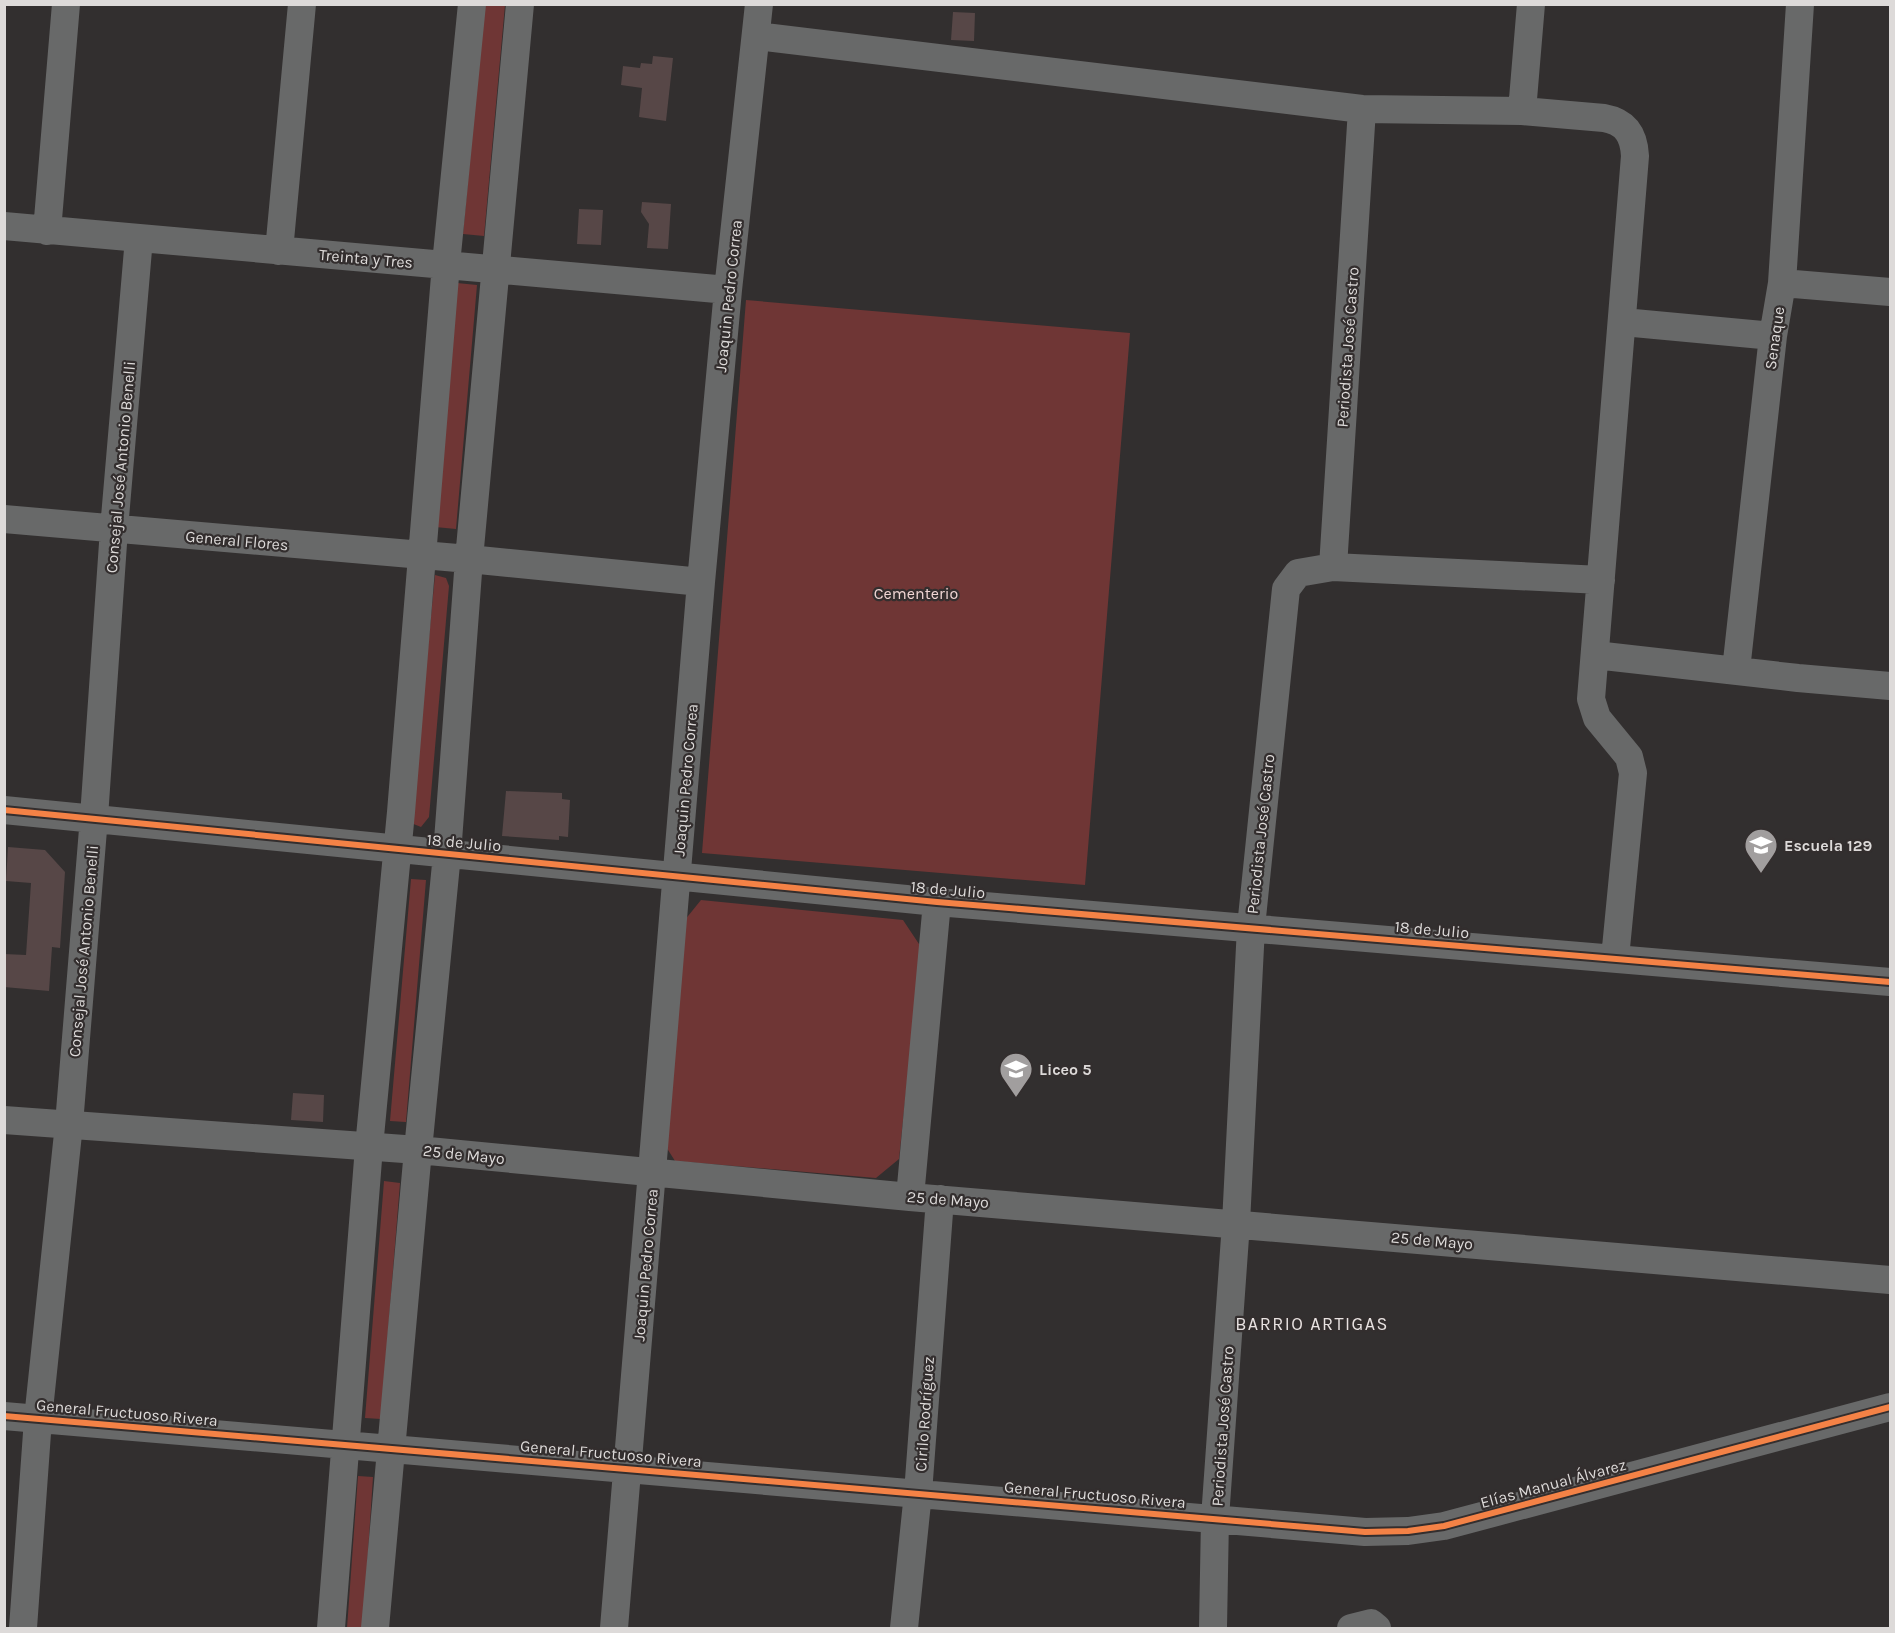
<svg xmlns="http://www.w3.org/2000/svg" width="1895" height="1633" viewBox="0 0 1895 1633" font-family="Karla,sans-serif">
	<rect width="100%" height="100%" fill="#322f2f"/>
	<path fill="#6f3635" d="M484,5H505L484,236L463,234Z
		M457,283L477,285L456,529L435,527Z
		M746,300L1130,333L1085,885L702,853Z
		M435,575L446,578L449,586L429,817L421,827L411,823Z
		M411,879L426,880L406,1122L390,1121Z
		M701,900L903,920L921,947L899,1159L876,1178L675,1161L663,1142L684,921Z
		M384,1181L400,1183L381,1419L365,1418Z
		M358,1476L373,1477L363,1628H347Z"/>
	<path fill="#574747" d="M953,12L975,13L974,41L951,40Z
		M653,56L673,58L666,121L639,117L642,88L621,85L623,66L640,68L641,63L652,64Z
		M642,202L671,204L668,249L647,248L649,224L641,212Z
		M579,209L603,210L601,245L577,244Z
		M506,791L562,793V799L570,800L568,837L559,836V840L502,836Z
		M8,847L45,850L65,872L60,948L52,947L49,991L4,987V954L26,955L31,883L6,881Z
		M293,1093L324,1095L323,1122L291,1120Z"/>
	<g fill="none" stroke-linecap="round" stroke-linejoin="round">
		<path stroke="#686969" stroke-width="28" d="M757,36L1362,109L1522,111L1604,118C1626,122 1634,135 1635,156L1591,699L1597,718L1629,757L1633,773L1615,958
			M1522,111L1531,4
			M4,226L728,290
			M47,231L66,4
			M279,251L302,4
			M1782,283L1890,292
			M1623,322L1773,336
			M4,519L469,559L701,582
			M1333,567L1362,109
			M1595,655L1798,678L1890,686
			M1736,670L1773,336L1782,283L1800,4
			M4,810L937,902L1890,982
			M4,1120L418,1150L910,1197L1890,1280
			M910,1197L937,902
			M4,1416L1365,1532L1408,1531L1444,1526L1890,1407
			M23,1628L38,1419L69,1124L94,817L114,529L139,238
			M331,1628L369,1147L401,812L446,264L472,4
			M375,1628L418,1150L447,854L469,559L520,4
			M614,1628L701,582L728,290L759,4
			M904,1628L918,1493L940,1199
			M1213,1628L1215,1518L1236,1223L1251,927L1286,589L1298,573L1333,567L1601,580
			M1351,1628L1371,1623L1377,1628"/>
		<defs>
			<path id="cycleway" d="M4,810L937,902L1890,982
				M4,1416L1365,1532L1408,1531L1444,1526L1890,1407"/>
		</defs>
		<use href="#cycleway" stroke="#332e2e" stroke-width="10"/>
		<use href="#cycleway" stroke="#f48246" stroke-width="6"/>
	</g>
	<defs>
		<symbol id="school-pin" viewBox="-11 -11 22 30"><path d="M0 17L-7.5 6A9.5 9.5 0 1 1 7.5 6Z" fill="#a19e9e" stroke="#332e2e"/><path d="M0-5L7-2L0 1L-7-2ZM-4 1L0 2.5L4 1V4Q0 6-4 4Z" fill="#fff"/></symbol>
	</defs>
	<g fill-rule="evenodd">
		<use href="#school-pin" x="1742" y="826" width="38" height="52"/>
		<use href="#school-pin" x="997" y="1050" width="38" height="52"/>
	</g>
	<g text-anchor="middle" stroke-width="4.5" stroke-linejoin="round" paint-order="stroke">
		<g font-size="16" fill="#dddad9" stroke="#332e2e">
			<text transform="translate(366 258) rotate(5)" y="6">Treinta y Tres</text>
			<text transform="translate(728 296) rotate(-84)" y="6">Joaquin Pedro Correa</text>
			<text transform="translate(1774 338) rotate(-82)" y="6">Senaque</text>
			<text transform="translate(1347 347) rotate(-86)" y="6">Periodista José Castro</text>
			<text transform="translate(120 467) rotate(-85)" y="6">Consejal José Antonio Benelli</text>
			<text transform="translate(237 540) rotate(5)" y="6">General Flores</text>
			<text transform="translate(685 780) rotate(-85)" y="6">Joaquin Pedro Correa</text>
			<text transform="translate(1260 834) rotate(-84)" y="6">Periodista José Castro</text>
			<text transform="translate(464 842) rotate(5)" y="6">18 de Julio</text>
			<text transform="translate(948 889) rotate(5)" y="6">18 de Julio</text>
			<text transform="translate(1432 929) rotate(5)" y="6">18 de Julio</text>
			<text transform="translate(83 951) rotate(-85)" y="6">Consejal José Antonio Benelli</text>
			<text transform="translate(464 1154) rotate(6)" y="6">25 de Mayo</text>
			<text transform="translate(948 1199) rotate(4)" y="6">25 de Mayo</text>
			<text transform="translate(1432 1240) rotate(5)" y="6">25 de Mayo</text>
			<text transform="translate(645 1265) rotate(-85)" y="6">Joaquin Pedro Correa</text>
			<text transform="translate(127 1412) rotate(5)" y="6">General Fructuoso Rivera</text>
			<text transform="translate(924 1414) rotate(-86)" y="6">Cirilo Rodríguez</text>
			<text transform="translate(1222 1426) rotate(-86)" y="6">Periodista José Castro</text>
			<text transform="translate(611 1453) rotate(5)" y="6">General Fructuoso Rivera</text>
			<text transform="translate(1553 1483) rotate(-15)" y="6">Elías Manual Álvarez</text>
			<text transform="translate(1095 1494) rotate(5)" y="6">General Fructuoso Rivera</text>
		</g>
		<g font-size="16" fill="#efd5d3" stroke="#332e2e">
			<text x="916" y="599">Cementerio</text>
		</g>
		<g font-size="16" font-weight="bold" fill="#dddad9" stroke="#332e2e" text-anchor="start">
			<text x="1784" y="851">Escuela 129</text>
			<text x="1039" y="1075">Liceo 5</text>
		</g>
		<g font-size="18" letter-spacing="1.5" fill="#e9e3e2" stroke="#332e2e">
			<text x="1312" y="1330">BARRIO ARTIGAS</text>
		</g>
	</g>
	<rect width="1895" height="1633" fill="none" stroke="#dddad9" stroke-width="12"/>
</svg>
